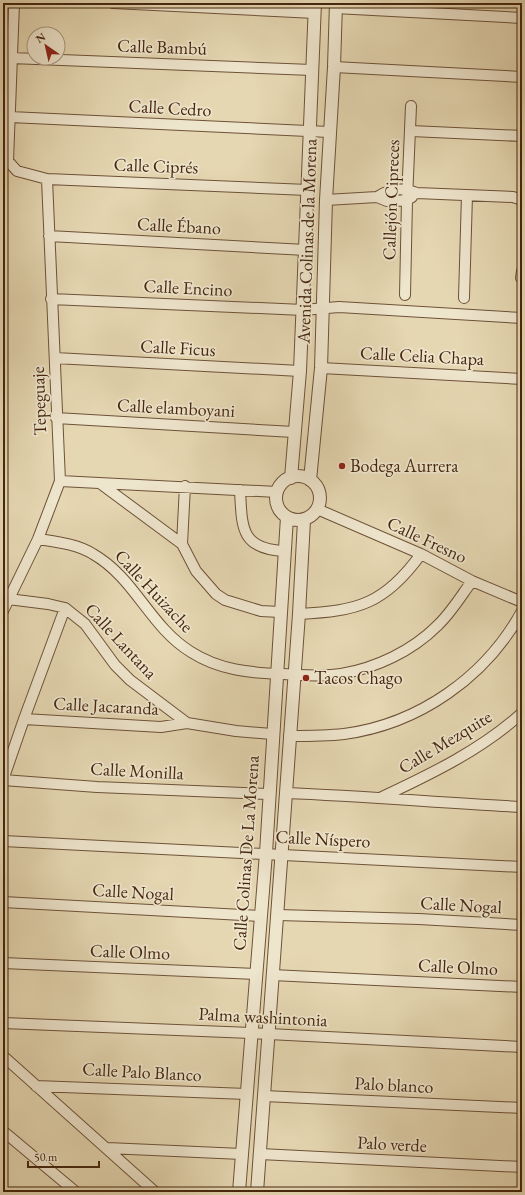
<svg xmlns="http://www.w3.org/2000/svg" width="525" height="1195" viewBox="0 0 525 1195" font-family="'EB Garamond',serif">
	<rect width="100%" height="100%" fill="#e5d7b2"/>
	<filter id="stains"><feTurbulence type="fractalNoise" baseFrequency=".005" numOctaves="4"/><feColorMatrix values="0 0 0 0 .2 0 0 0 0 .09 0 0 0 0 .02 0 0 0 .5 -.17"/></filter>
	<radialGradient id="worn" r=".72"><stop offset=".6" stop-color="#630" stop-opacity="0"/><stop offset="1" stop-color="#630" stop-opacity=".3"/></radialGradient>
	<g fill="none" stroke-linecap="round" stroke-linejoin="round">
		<defs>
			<path id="minor" d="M14,3L8,161L17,171L47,179L308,190
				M113,3L315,13
				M335,8L522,18
				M11,58L312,70
				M334,67L522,77
				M10,117L329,132
				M411,131L522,136
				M377,197C390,188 402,187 417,193L513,197L522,200
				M326,200L377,197L387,201H395L407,200L412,197
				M49,236L306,250
				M521,278L522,271
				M405,295L407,200L411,106
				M464,298L467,195
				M51,299L303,310L339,307L522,318
				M55,358L300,371
				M321,368L522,379
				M56,418L294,432
				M60,481L277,492
				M101,484L182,544L196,571L216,594L225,600L261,611L280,612
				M240,490C242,527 240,549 285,551
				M317,509L421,554L472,581L522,602
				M38,539C57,542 77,544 93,554C135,578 150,627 191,652C219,670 250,673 283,674C302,675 322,677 341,674C376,668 412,651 437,626C451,613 461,596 472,581
				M182,544L185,486
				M8,599L48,604L65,608L85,624L115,665L130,680L187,723L236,731L272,734
				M3,611L38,539L60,481L47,179
				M299,614C358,611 385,604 421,554
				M24,719L161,727L187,723
				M289,736C308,736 326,736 344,734C419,724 486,677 522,611
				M3,780L97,787L269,794
				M3,780L24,719L65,608
				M286,793C365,796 443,803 522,807
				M382,797C431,774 481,750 522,713
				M3,841L522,867
				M3,902L261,916
				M278,915L419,919L522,925
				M3,963L256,974
				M272,975L522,987
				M3,1023L251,1033L522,1047
				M3,1056L155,1192
				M36,1086L247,1094
				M264,1096L522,1108
				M3,1131L76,1192
				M107,1148L242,1154
				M260,1154L522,1167"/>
			<path id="tertiary" d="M276 498a22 22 0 1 1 44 0a22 22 0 1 1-44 0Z
				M291,478L300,371L315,3
				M310,480L321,368L326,200L334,67L336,3
				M239,1192L266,853L287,517
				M257,1192L299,614L304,520"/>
		</defs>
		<use href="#minor" stroke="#6e5238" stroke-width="12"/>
		<use href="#tertiary" stroke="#6e5238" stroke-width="14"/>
		<use href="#minor" stroke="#eee5cd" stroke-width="10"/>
		<use href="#tertiary" stroke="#eee5cd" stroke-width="12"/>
	</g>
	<g fill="#8f2418" stroke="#eee5cd" stroke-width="1.5">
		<circle cx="342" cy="466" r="4"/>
		<circle cx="306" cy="678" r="4"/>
	</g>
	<g text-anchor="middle" stroke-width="3.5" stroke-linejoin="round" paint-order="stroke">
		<g font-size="18" fill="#46260f" stroke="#eee5cd">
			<text transform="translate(162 47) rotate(2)" y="6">Calle Bambú</text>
			<text transform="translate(170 108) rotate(3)" y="6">Calle Cedro</text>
			<text transform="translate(156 166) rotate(2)" y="6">Calle Ciprés</text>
			<text transform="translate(391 200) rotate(-88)" y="6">Callejón Cipreces</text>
			<text transform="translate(179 226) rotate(3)" y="6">Calle Ébano</text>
			<text transform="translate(307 241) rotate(-88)" y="6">Avenida Colinas de la Morena</text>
			<text transform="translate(188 288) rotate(3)" y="6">Calle Encino</text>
			<text transform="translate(178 348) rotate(3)" y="6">Calle Ficus</text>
			<text transform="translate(422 356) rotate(3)" y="6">Calle Celia Chapa</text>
			<text transform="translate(39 401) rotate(-92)" y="6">Tepeguaje</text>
			<text transform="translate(176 408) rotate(3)" y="6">Calle elamboyani</text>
			<text transform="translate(427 540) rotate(25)" y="6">Calle Fresno</text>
			<text transform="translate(154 591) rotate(47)" y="6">Calle Huizache</text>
			<text transform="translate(121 641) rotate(47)" y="6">Calle Lantana</text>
			<text transform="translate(106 706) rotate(3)" y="6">Calle Jacaranda</text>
			<text transform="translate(445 742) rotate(-31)" y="6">Calle Mezquite</text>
			<text transform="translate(137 771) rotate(3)" y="6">Calle Monilla</text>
			<text transform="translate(323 839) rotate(3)" y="6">Calle Níspero</text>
			<text transform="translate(246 853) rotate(-86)" y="6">Calle Colinas De La Morena</text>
			<text transform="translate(133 892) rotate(3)" y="6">Calle Nogal</text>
			<text transform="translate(461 905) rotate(3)" y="6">Calle Nogal</text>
			<text transform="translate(130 952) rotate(2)" y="6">Calle Olmo</text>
			<text transform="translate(458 967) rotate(3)" y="6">Calle Olmo</text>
			<text transform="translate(263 1017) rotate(3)" y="6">Palma washintonia</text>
			<text transform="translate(142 1072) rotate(3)" y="6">Calle Palo Blanco</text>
			<text transform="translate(394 1085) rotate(3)" y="6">Palo blanco</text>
			<text transform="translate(392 1144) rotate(3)" y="6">Palo verde</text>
		</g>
		<g font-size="18" fill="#46260f" stroke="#eee5cd" text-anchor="start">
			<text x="350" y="472">Bodega Aurrera</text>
			<text x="314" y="684">Tacos Chago</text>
		</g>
	</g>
	<rect width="525" height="1195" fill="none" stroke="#e5d7b2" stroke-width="16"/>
	<rect x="4" y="4" width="517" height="1187" fill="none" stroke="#46260f" stroke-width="2"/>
	<rect x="8" y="8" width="509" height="1179" fill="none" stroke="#46260f"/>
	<g transform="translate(46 46) rotate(326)"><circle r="19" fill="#eee5cd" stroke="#ab9981"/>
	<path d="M0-3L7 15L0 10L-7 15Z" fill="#8f2418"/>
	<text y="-6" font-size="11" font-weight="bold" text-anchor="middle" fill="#46260f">N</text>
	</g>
	<path d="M28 1161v6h71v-6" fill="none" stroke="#46260f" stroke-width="2"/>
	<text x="34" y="1161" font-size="12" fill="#46260f" stroke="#eee5cd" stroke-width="3" paint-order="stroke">50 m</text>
	<rect width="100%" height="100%" filter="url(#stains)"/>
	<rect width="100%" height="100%" fill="url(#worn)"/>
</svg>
